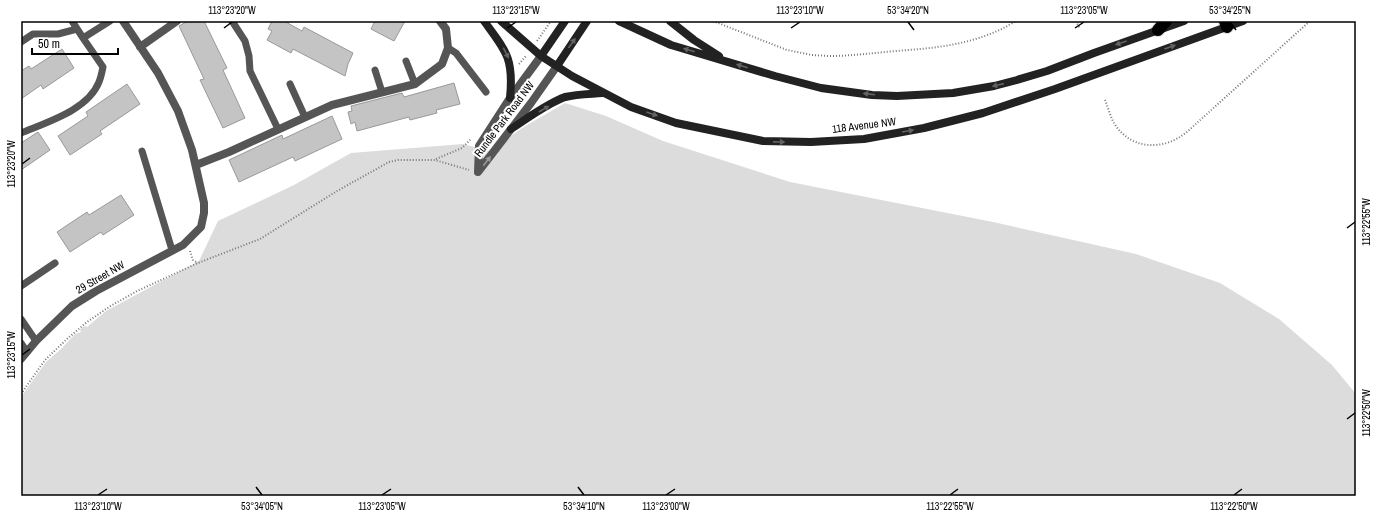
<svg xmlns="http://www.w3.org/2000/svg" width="1377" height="517" viewBox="0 0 1377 517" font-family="'Archivo Narrow',sans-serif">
	<rect width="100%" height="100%" fill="#fff"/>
	<path fill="#dcdcdc" d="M565,103L606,116L663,141L790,182L993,222L1136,254L1220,283L1279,319L1332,365L1356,394V496H21V397L46,362L61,349L75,334L81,332L80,329L85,326L87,327L106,311L199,261L218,221L294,185L351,153L463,144L490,151L522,128Z"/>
	<path fill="#c4c4c4" stroke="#999" d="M188,21H204L227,68L223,70L245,118L223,128L200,80L204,79L179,26Z
		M272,21H284L302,31L304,27L353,53L348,64L345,76L293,49L291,53L267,40L272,31L268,29Z
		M375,21H405L394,41L371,29Z
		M62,49L74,68L43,89L41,85L21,99V71L29,66L31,69Z
		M454,83L460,104L436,110L437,113L410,120L409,117L357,131L355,122L351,124L348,112L352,111L351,106L402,93L404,97Z
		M127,84L140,104L100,131L102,134L70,155L58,136L88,116L86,112Z
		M332,116L342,139L295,161L293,157L239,182L229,160L282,135L283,139Z
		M38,132L50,150L21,170V143Z
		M121,195L134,215L103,235L101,232L70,252L57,232L87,212L89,215Z"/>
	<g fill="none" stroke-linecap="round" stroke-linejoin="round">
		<defs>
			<path id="highway" d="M1225,21L1227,27
				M1158,30L1166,21"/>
		</defs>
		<use href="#highway" stroke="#dbdbdb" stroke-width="14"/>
		<path stroke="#777" stroke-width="2" stroke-dasharray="1 2" stroke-linecap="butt" d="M713,21L787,50L812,55L829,56C851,56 873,53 896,51C938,48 979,44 1016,21
			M1076,21L1080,29
			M537,41L551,21
			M519,64L526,56
			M1105,100C1108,107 1110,116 1114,123C1131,151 1165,151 1188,131L1310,21
			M436,159L462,148L471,139
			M190,251L193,260L198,263
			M21,394L45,360L67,339L87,322L109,307L137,291L198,263L260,239L337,191L389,162L398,160H435L469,170"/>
		<path stroke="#555" stroke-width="7" d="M72,21L83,38
			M232,21L245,41L249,56L250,71L278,129
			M21,42L33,34H58L77,29
			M448,48L456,53L486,92
			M406,61L415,84
			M375,70L382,92
			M290,84L305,117
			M21,133C47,122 88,110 99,82C101,77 102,72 103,67L83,38L110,21
			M142,151L172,250
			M21,286L55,263
			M21,319L36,341
			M21,343L27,352"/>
		<path stroke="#555" stroke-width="8" d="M140,47L177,21
			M541,56L510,98L479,146L478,172L531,103L557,66
			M196,165L229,152L332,105L415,84L442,64L448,48L446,29L440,21
			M21,359L36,341L72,306L96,291L183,245L201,227L204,213V203L192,150L178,111L158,73L123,21"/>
		<path stroke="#222" stroke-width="8" d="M484,21C506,51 514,58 510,98
			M501,21L541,56L572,76L631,107L676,123L763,141L811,142L864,139L924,128L983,113L1055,89L1243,21
			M619,21L671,45L775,76L821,88L872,95L897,96L953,93L994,86L1017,80L1047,71L1094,53L1184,21
			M670,21L694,40L719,56
			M541,56L565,21
			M557,66L587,21
			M511,129C528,118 546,104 565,97C577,94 590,94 602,93"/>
		<use href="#highway" stroke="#000" stroke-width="12"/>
	</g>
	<defs><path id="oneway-solid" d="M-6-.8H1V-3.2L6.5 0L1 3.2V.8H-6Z"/></defs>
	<g fill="#646464">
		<use href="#oneway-solid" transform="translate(572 43) rotate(-55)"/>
		<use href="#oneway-solid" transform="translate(1121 43) rotate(161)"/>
		<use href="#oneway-solid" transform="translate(1170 47) rotate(-20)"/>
		<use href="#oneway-solid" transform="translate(689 50) rotate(-164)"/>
		<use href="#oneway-solid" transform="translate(506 53) rotate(63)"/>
		<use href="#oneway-solid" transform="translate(742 66) rotate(-162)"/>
		<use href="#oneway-solid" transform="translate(998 85) rotate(167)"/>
		<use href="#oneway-solid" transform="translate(869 94) rotate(-173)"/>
		<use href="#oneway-solid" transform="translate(544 109) rotate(-30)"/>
		<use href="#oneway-solid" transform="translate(652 114) rotate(19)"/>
		<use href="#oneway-solid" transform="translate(908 131) rotate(-10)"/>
		<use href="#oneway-solid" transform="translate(779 142) rotate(1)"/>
	</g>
	<use fill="#999" href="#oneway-solid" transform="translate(487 161) rotate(-52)"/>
	<path fill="none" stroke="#000" stroke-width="1.5" d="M908,22L914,30M1230,22L1236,30M224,28L232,22M507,28L516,22M791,28L800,22M1075,28L1084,22M22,164L30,158M1347,228L1355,222M22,355L30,349M1347,419L1355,413M256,487L262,495M578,487L584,495M98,495L107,489M382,495L391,489M666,495L675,489M950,495L958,489M1234,495L1242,489"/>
	<g text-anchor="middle" stroke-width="4" stroke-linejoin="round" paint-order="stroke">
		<g font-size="11" fill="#000" stroke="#fff">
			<text transform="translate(504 119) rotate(-53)" y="4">Rundle Park Road NW</text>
			<text transform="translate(864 125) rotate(-7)" y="4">118 Avenue NW</text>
			<text transform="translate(100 277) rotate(-30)" y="4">29 Street NW</text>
		</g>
	</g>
	<rect width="1377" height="517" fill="none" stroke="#ffffff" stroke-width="44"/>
	<path d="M32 48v6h86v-6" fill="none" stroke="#000000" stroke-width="2"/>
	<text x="38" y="48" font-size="12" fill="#000000" stroke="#ffffff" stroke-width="3" paint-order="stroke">50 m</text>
	<rect x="22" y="22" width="1333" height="473" fill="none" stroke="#000" stroke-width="1.5"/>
	<g font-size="10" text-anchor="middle" fill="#000">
		<text x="232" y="14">113°23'20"W</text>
		<text x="516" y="14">113°23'15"W</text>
		<text x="800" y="14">113°23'10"W</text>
		<text x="908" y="14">53°34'20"N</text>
		<text x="1084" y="14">113°23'05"W</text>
		<text x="1230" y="14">53°34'25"N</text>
		<text transform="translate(11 164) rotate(-90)" y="4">113°23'20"W</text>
		<text transform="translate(1366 222) rotate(-90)" y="4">113°22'55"W</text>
		<text transform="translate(11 355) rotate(-90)" y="4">113°23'15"W</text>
		<text transform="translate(1366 413) rotate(-90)" y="4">113°22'50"W</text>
		<text x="98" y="510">113°23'10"W</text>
		<text x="262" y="510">53°34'05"N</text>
		<text x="382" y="510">113°23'05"W</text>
		<text x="584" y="510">53°34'10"N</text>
		<text x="666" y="510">113°23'00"W</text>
		<text x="950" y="510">113°22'55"W</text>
		<text x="1234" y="510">113°22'50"W</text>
	</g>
</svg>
